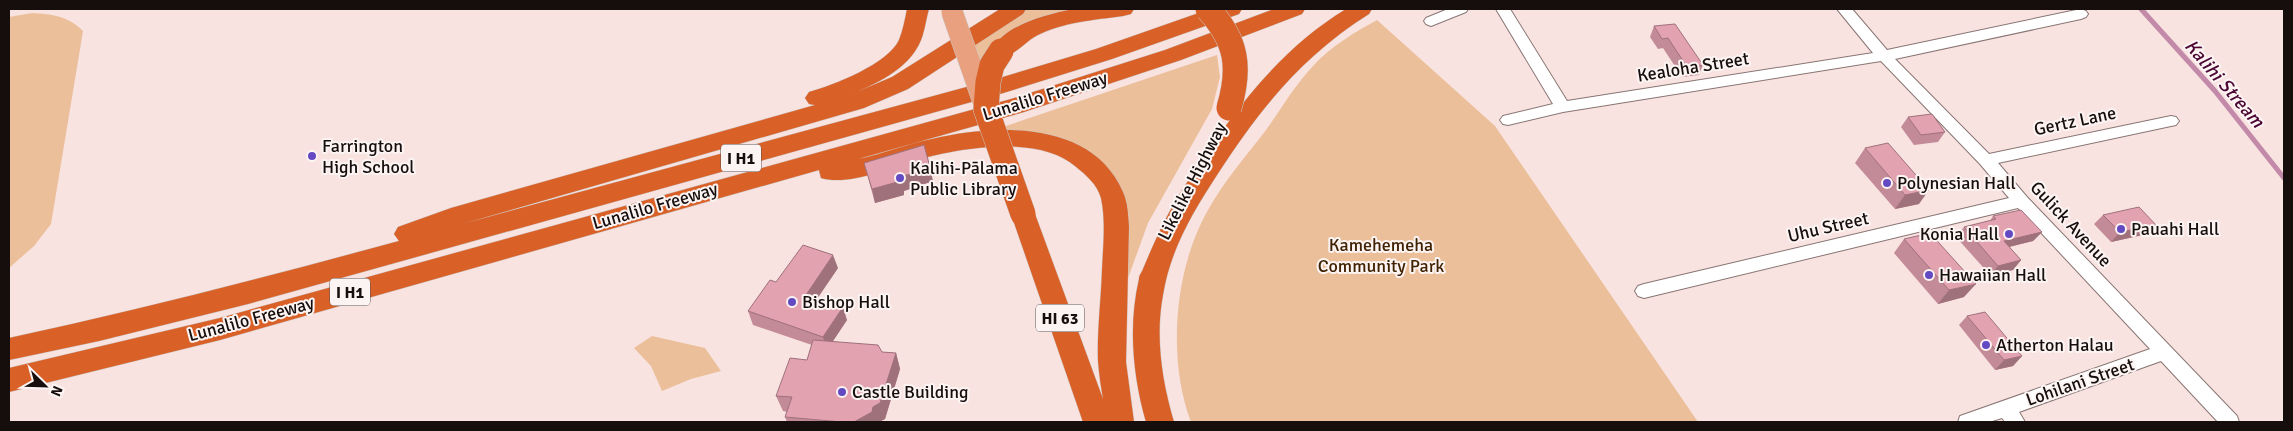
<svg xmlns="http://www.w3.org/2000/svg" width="2293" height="431" viewBox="0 0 2293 431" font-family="Signika,sans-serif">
	<rect width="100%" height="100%" fill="#f8e3e1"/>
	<path fill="#ebbf99" d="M1025,9H1086C1063,12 1027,22 1007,33C995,40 984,54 977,65L971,45Z
		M32,13C52,14 68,16 83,31L51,224L34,246L9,268V17Z
		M1377,20L1495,126L1698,422H1191C1167,359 1174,269 1208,210C1224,181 1246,156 1266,130C1281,109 1295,85 1313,66C1330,47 1355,32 1377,20Z
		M1217,55L1220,77L1212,109L1148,223L1127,281L1120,367L1130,422H1116L1113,219L1097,175L1031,140L1000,128Z
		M652,336L705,348L721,371L691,379L662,391L651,366L634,348Z"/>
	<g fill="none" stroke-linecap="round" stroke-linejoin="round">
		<path stroke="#c289a8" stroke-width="5" d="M2141,9L2215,91L2284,178"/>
		<defs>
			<path id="minor" d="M1448,9H1468L1466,12L1431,26L1426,24L1424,21L1426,18Z
				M1496,9H1510L1567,101L1873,53L1837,9H1852L1887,50L2081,9L2086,11L2088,14L2086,17L2081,19L1895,59L1989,154L2171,116L2176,117L2179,121L2176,125L2171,126L1998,163L2027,197L2237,416L2239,422H2218L2161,361L2019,412L2025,422H2005L2002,418L1989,422H1958L1960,416L2150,349L2018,208L1644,298L1638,296L1635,291L1638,286L1644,284L2009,198L1980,164L1881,61L1563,112L1508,125L1503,124L1500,120L1503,116L1553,104Z"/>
			<path id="highway" d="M907,9H929C926,19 925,30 921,40C909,70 875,84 847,96L892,77L1000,9H1026L1023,14L908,89L864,108L462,224L996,79L1096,49L1210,9H1242L1239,14L1112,59L1000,94L248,304L99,341L9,360V338C140,310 270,276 399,241L394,234L398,227L451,208L815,105L809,104L805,98L809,92C834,85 888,64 899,40C903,30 905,19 907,9Z
				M1073,9H1134L1131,14L1123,16C1094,20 1063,22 1036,36C1022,44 1011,61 993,56L990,51C1006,24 1045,15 1073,9Z
				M1274,9H1305L1302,14L1181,60L1024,112L858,159C883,154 907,144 932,139C996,124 1092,120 1123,192C1128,203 1128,215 1129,226L1126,362L1134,422H1083L1011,214L1014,207L1023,204L1032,207L1035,214L1103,399C1101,387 1099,374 1098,361C1097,331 1101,300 1102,270C1103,247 1106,221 1101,198C1097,184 1086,175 1075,166C1038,134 957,148 913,161C888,169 847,186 821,178L819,170L220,340L9,392V368L220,318L1011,99L1165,50Z
				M1346,9H1372L1369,14C1302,56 1259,110 1217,175C1193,212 1170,250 1163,295C1155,337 1162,382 1174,422H1146C1133,377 1128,326 1139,279C1139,275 1142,272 1143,269C1156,238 1169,209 1188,181C1231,115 1277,51 1346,9Z"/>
		</defs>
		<use href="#minor" stroke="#887573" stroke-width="2"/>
		<use href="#highway" stroke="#cccaca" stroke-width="1"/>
		<use href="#minor" fill="#fff" fill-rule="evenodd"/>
		<use href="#highway" fill="#d96128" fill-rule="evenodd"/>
		<defs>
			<path id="major-bridge" d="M952,12L986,109"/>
			<path id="highway-bridge" d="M1208,9C1237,41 1241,67 1229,108
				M1001,51L992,65L988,82L986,109L1023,214"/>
		</defs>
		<use href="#major-bridge" stroke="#cccaca" stroke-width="22" stroke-linecap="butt"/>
		<use href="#highway-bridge" stroke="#cccaca" stroke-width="26" stroke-linecap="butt"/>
		<use href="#major-bridge" stroke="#e8a07e" stroke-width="21"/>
		<use href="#highway-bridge" stroke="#d96128" stroke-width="25"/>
	</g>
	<path fill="#c38b97" d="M1654,26L1703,65L1699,75L1682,77L1663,48L1658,49L1650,37Z
		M1908,117L1945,132L1938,142L1914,145L1901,127Z
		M1865,148L1919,204L1895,209L1855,163Z
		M864,163L933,181L904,191V195L875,203Z
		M2103,215L2147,234L2111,242L2094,224Z
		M1993,216L2042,232L2033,241L2009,247L2021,260L2013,270L1990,275L1956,237L1964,227L1990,221Z
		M1904,239L1964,297L1938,304L1894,253Z
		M838,268L817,298L847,320L833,341L882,352L896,353L900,369L885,419L879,422H787L785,417L787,412L783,411L776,396L807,360L812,345L753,325L748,311Z
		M1967,316L2022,356L2013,366L1995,370L1959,325Z"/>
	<path fill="#9f717b" d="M930,167L933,181L904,191V195L875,203L872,189L901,177Z
		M1929,190L1919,204L1895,209L1905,195Z
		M2156,225L2147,234L2111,242L2120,232Z
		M2042,232L2033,241L1996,250L2004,241Z
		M833,255L838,268L811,308L806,295Z
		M2021,260L2013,270L1990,275L1998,266Z
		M1976,284L1964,297L1938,304L1949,290Z
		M843,307L847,320L827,350L823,337Z
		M896,353L900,369L885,419L879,422H854L873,407Z
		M2022,356L2013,366L1995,370L2004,360Z"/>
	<path fill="#e3a2b0" stroke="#9f717b" d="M1675,24L1703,65L1687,67L1668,38L1662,39L1654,26Z
		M1932,114L1945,132L1921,135L1908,117Z
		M1888,143L1929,190L1905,195L1865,148Z
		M924,145L930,167L901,177V181L872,189L864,163Z
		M2139,207L2156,225L2120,232L2103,215Z
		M2021,210L2042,232L2004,241L2021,260L1998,266L1964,227L1996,219L1993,216Z
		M1930,233L1976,284L1949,290L1904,239Z
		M803,245L833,255L806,295L843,307L823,337L748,311L770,280L776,282Z
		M1985,312L2022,356L2004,360L1967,316Z
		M813,340L878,345L882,352L896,353L880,403L873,407L872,412L854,422H842L785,417L792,397L776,396L790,358L807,360Z"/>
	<g fill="#634ac2" stroke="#fcf4f3" stroke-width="2">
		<circle cx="312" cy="156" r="5"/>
		<circle cx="900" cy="178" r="5"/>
		<circle cx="1887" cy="183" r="5"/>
		<circle cx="2121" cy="229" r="5"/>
		<circle cx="2009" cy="234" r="5"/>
		<circle cx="1929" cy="275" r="5"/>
		<circle cx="792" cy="302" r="5"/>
		<circle cx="1986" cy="345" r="5"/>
		<circle cx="842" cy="392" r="5"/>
	</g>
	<g text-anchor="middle" stroke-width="4" stroke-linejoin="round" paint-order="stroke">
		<g fill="#fcf4f3" stroke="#5a5352" stroke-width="1">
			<rect x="721" y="144.5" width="40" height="27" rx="4"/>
			<rect x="330" y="278.5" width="40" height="27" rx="4"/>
			<rect x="1036" y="304.5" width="48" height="27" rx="4"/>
		</g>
		<g font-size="16" font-weight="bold" fill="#150e0d">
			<text x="741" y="164">I H1</text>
			<text x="350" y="298">I H1</text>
			<text x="1060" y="324">HI 63</text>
		</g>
		<g font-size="18" fill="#150e0d" stroke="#fcf4f3">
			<text transform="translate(1693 67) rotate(-9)" y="6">Kealoha Street</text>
			<text transform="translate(1045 96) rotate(-17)" y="6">Lunalilo Freeway</text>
			<text transform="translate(2075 121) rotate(-12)" y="6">Gertz Lane</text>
			<text transform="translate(1192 181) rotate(-63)" y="6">Likelike Highway</text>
			<text transform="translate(655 206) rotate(-16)" y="6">Lunalilo Freeway</text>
			<text transform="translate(2071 224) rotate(47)" y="6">Gulick Avenue</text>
			<text transform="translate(1828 227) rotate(-13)" y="6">Uhu Street</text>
			<text transform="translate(251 319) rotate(-15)" y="6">Lunalilo Freeway</text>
			<text transform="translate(2080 382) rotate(-19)" y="6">Lohilani Street</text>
		</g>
		<g font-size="18" fill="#150e0d" stroke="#fcf4f3" text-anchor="start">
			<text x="322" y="152">Farrington<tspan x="322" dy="21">High School</tspan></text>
			<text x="910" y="174">Kalihi-Pālama<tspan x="910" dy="21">Public Library</tspan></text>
			<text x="1897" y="189">Polynesian Hall</text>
			<text x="2131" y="235">Pauahi Hall</text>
			<text x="1999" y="240" text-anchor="end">Konia Hall</text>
			<text x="1939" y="281">Hawaiian Hall</text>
			<text x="802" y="308">Bishop Hall</text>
			<text x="1996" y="351">Atherton Halau</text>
			<text x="852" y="398">Castle Building</text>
		</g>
		<g font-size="18" fill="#402100" stroke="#fcf4f3">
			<text x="1381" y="251">Kamehemeha<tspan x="1381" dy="21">Community Park</tspan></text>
		</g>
		<g font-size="19" font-style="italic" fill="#4b0634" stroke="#fcf4f3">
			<text transform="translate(2225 83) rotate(49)" y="7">Kalihi Stream</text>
		</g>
	</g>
	<rect width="2293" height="431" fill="none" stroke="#150e0d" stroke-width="20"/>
	<g transform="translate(45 386) rotate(113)" stroke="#fcf4f3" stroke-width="4" paint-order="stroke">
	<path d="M0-4L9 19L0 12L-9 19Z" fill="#150e0d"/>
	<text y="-8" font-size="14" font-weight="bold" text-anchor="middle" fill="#150e0d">N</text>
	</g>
</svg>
